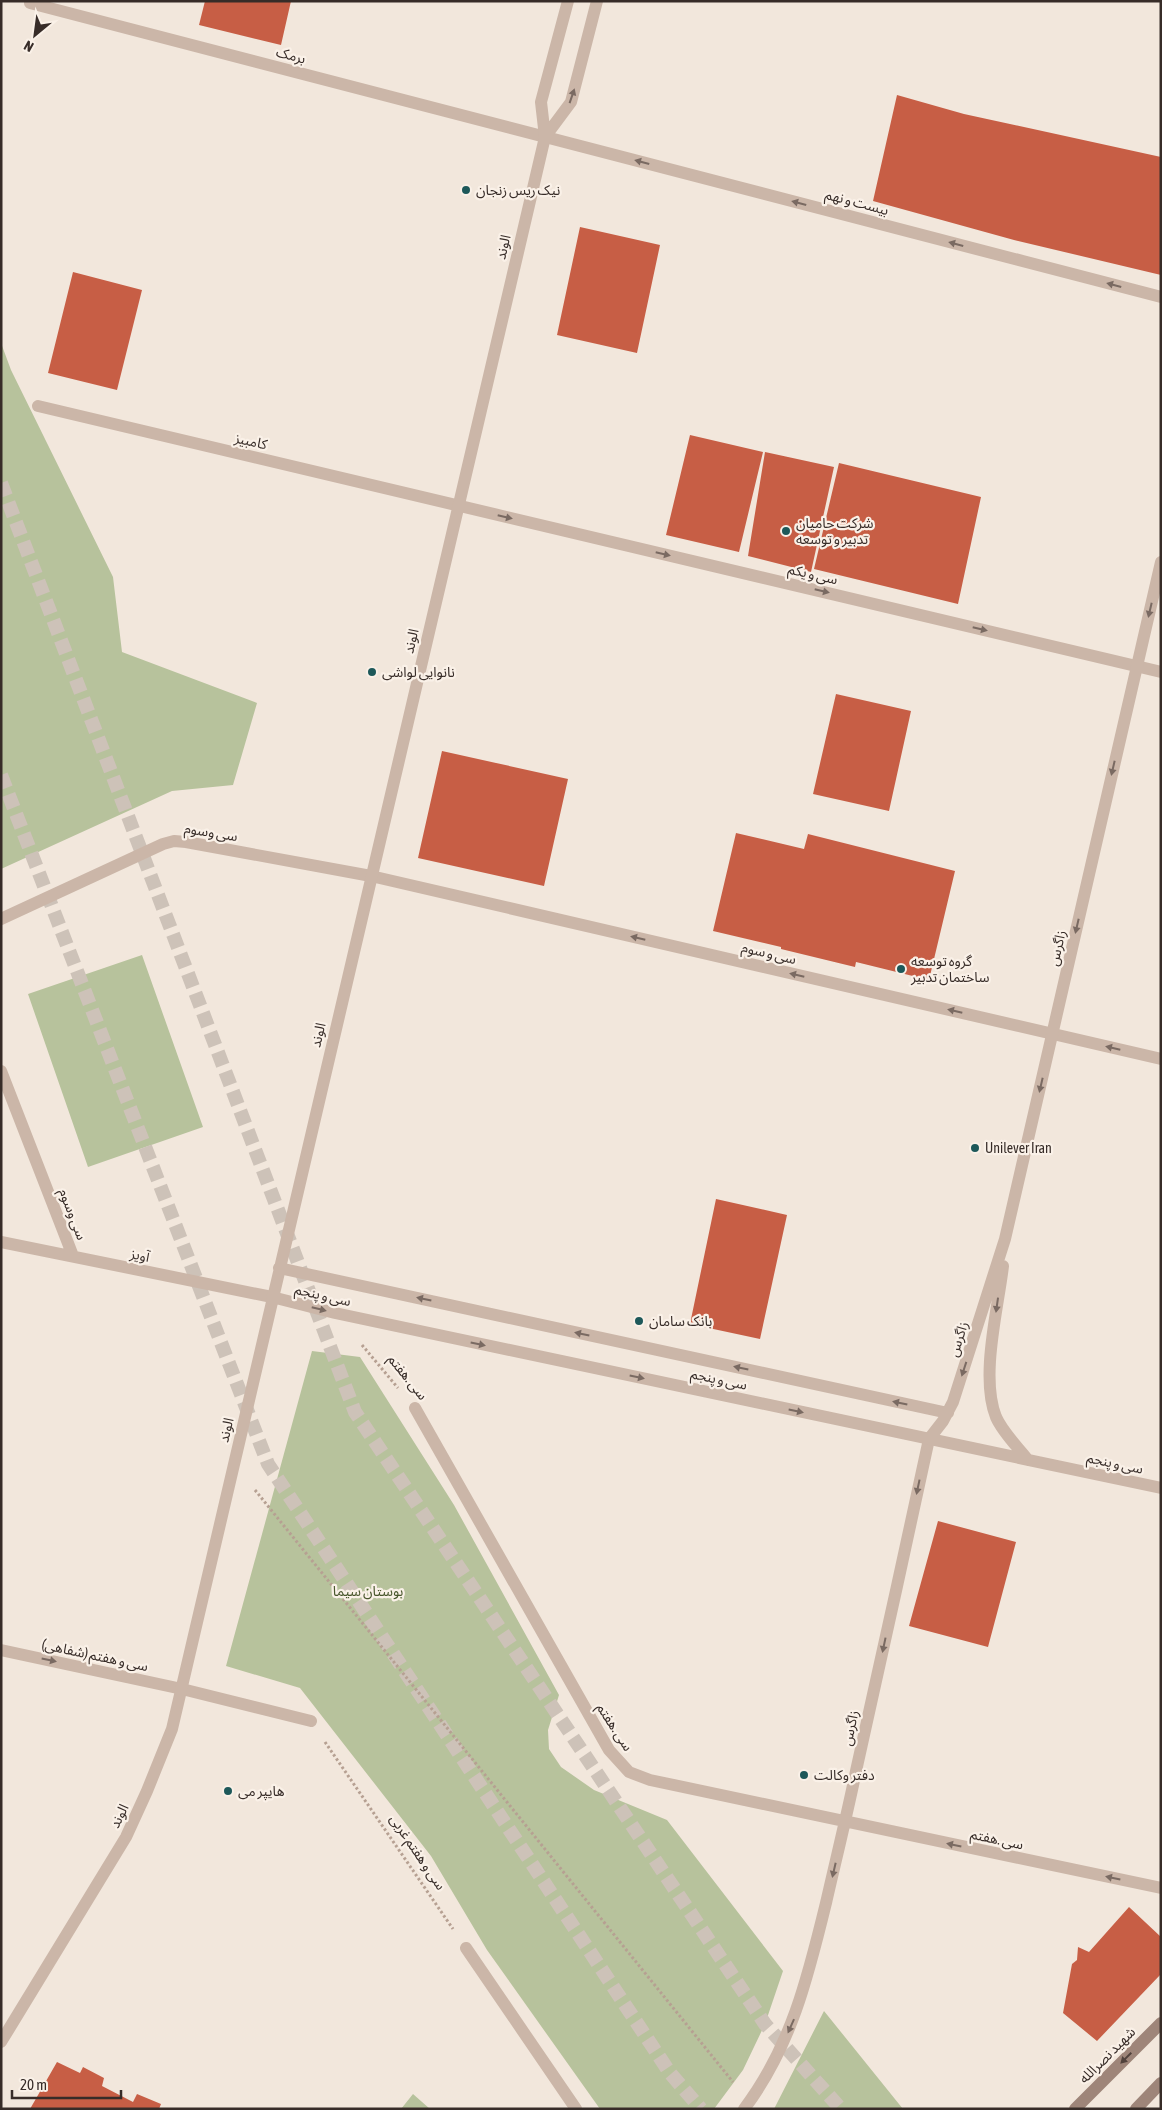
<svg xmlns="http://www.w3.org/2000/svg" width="1162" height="2110" viewBox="0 0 1162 2110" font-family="'Asap Condensed','Noto Sans Arabic',sans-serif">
	<rect width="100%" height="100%" fill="#f2e7dc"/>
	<path fill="#b7c29c" d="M1,343L11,370L113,577L122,652L257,703L233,785L172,791L1,869Z
		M142,955L203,1127L88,1167L28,994Z
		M312,1351L360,1357L454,1505L559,1695L548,1730L549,1749L561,1767L594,1790L667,1820L783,1971L765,2024L743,2070L714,2109H600L487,1950L431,1856L300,1688L226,1666Z
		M824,2011L903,2109H774Z
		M413,2094L430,2109H401Z"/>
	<path fill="#c75e45" d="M205,1H291L281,45L199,25Z
		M897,95L964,114L1161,157V275L1014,240L873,201Z
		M580,227L660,245L637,353L557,335Z
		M73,272L142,290L117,390L48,373Z
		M690,435L763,452L739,552L666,535Z
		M765,452L834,467L811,572L748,556Z
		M839,463L981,497L958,604L814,569Z
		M836,694L911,711L889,811L813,794Z
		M442,751L568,779L544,886L418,858Z
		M736,833L804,849L808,834L955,871L929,980L856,962L855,967L781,949V947L713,931Z
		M716,1199L787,1215L760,1339L690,1324Z
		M938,1521L1016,1542L988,1647L909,1626Z
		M1129,1907L1161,1937V1974L1097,2041L1063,2013L1072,1964L1077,1960L1078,1947L1089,1952Z
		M57,2062L80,2073L83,2067L104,2078L102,2086L133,2102L137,2094L161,2104L159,2109H30Z"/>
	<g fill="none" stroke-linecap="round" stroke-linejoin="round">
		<path stroke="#cdc2b8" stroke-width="14" stroke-dasharray="14 7" stroke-linecap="butt" d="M1,483L355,1412L765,2024L841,2109
			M1,775L268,1464L670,2073L701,2109"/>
		<path stroke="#b6a092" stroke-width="3" stroke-dasharray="2.5 2.5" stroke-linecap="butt" d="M362,1345L398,1388
			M255,1490L733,2082
			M325,1742L453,1929"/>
		<path stroke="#cbb6a8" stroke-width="12" d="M30,3L1161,297
			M38,406L1161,672
			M1,919L163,844L174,841L186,842L371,876L1161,1059
			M1,1071L73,1256
			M1,1242L272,1297
			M415,1408L609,1750L629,1772L650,1780L1161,1888
			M1,1650L182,1689L311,1721
			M466,1948L576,2109
			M744,2109C791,2047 808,1977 826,1903C836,1859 847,1815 856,1771C881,1660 905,1550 929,1439"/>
		<path stroke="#cbb6a8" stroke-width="12" d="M545,137L571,102L597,1
			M1003,1266C998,1309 980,1377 996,1417C1003,1433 1018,1447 1028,1460
			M279,1268L948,1413
			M272,1297L335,1313L1161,1488
			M929,1439L943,1421L953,1402L1005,1239L1161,562
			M1,2042L126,1837L147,1791L172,1729L545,137L541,102L568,1"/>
		<path stroke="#9e8579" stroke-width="12" d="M1075,2109L1161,2023
			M1136,2109L1161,2083"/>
	</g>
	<defs><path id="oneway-solid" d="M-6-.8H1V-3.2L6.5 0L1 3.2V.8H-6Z" transform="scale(1.25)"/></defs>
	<g fill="#7a6a62">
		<use href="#oneway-solid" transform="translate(572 96) rotate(-71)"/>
		<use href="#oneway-solid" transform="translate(642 162) rotate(-165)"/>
		<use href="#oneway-solid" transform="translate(799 203) rotate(-165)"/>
		<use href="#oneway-solid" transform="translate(956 244) rotate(-165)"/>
		<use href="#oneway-solid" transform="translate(1114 285) rotate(-165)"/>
		<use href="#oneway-solid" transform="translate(505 517) rotate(13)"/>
		<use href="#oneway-solid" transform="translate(663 554) rotate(13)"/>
		<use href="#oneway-solid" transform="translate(822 591) rotate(13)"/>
		<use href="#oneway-solid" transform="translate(1150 610) rotate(103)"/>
		<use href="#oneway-solid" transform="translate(980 629) rotate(13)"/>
		<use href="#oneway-solid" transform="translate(1113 768) rotate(103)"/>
		<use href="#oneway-solid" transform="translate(1077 926) rotate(103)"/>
		<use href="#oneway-solid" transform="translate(638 938) rotate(-167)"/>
		<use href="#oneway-solid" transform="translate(797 975) rotate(-167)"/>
		<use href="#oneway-solid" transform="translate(955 1011) rotate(-167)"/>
		<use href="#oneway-solid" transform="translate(1113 1048) rotate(-167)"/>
		<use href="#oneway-solid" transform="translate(1041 1085) rotate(103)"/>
		<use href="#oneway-solid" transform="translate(424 1299) rotate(-168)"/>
		<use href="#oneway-solid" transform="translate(997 1305) rotate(98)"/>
		<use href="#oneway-solid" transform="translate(319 1309) rotate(14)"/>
		<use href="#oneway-solid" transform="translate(582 1334) rotate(-168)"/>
		<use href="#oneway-solid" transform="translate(478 1344) rotate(12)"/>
		<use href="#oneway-solid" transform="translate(741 1368) rotate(-168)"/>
		<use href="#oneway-solid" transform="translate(964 1369) rotate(108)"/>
		<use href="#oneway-solid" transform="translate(637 1377) rotate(12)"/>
		<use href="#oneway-solid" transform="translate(900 1403) rotate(-168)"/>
		<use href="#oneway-solid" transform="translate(796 1411) rotate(12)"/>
		<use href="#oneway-solid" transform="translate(918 1487) rotate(102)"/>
		<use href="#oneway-solid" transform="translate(884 1645) rotate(102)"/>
		<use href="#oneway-solid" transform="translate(49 1660) rotate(12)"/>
		<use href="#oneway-solid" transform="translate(954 1845) rotate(-168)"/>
		<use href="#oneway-solid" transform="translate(834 1870) rotate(103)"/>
		<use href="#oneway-solid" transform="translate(1113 1878) rotate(-168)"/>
		<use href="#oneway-solid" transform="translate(791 2026) rotate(114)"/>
	</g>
	<use fill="#51423c" href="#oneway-solid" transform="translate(1126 2058) rotate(135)"/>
	<g fill="#1d5859" stroke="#faf1e8" stroke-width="2">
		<circle cx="466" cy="190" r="5"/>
		<circle cx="786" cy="531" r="5"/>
		<circle cx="372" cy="672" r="5"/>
		<circle cx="901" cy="969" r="5"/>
		<circle cx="975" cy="1148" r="5"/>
		<circle cx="639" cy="1321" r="5"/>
		<circle cx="804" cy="1775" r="5"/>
		<circle cx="228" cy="1791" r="5"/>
	</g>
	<g text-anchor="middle" stroke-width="4.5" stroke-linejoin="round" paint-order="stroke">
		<g font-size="14" fill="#372c28" stroke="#faf1e8">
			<text transform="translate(291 55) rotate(15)" y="5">برمک</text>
			<text transform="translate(857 202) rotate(15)" y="5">بیست و نهم</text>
			<text transform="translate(503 247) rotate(-77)" y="5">الوند</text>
			<text transform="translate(251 441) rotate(13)" y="5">کامبیز</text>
			<text transform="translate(813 574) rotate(13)" y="5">سی و یکم</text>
			<text transform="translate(411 641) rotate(-77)" y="5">الوند</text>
			<text transform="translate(211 832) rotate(9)" y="5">سی وسوم</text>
			<text transform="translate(1057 948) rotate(-77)" y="5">زاگرس</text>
			<text transform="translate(769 953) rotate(13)" y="5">سی و سوم</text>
			<text transform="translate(318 1035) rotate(-77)" y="5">الوند</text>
			<text transform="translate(73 1214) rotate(69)" y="5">سی وسوم</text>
			<text transform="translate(140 1255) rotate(12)" y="5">آویز</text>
			<text transform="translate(323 1295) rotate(13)" y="5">سی و پنجم</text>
			<text transform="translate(958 1339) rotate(-72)" y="5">زاگرس</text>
			<text transform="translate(408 1377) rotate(51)" y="5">سی .هفتم</text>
			<text transform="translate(719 1379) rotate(12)" y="5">سی و پنجم</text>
			<text transform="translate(226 1430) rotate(-77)" y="5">الوند</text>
			<text transform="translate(1115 1463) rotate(12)" y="5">سی و پنجم</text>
			<text transform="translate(95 1655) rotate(12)" y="5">سی و هفتم (شفاهی)</text>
			<text transform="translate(615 1727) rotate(57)" y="5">سی .هفتم</text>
			<text transform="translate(850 1728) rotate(-78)" y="5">زاگرس</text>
			<text transform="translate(119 1816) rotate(-64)" y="5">الوند</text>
			<text transform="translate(997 1839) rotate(12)" y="5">سی .هفتم</text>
			<text transform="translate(418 1852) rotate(56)" y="5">سی و هفتم غربی</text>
			<text transform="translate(1107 2055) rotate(-45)" y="5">شهید نصرالله</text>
		</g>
		<g font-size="14" fill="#372c28" stroke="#faf1e8" text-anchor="start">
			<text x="476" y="195">نیک ریس زنجان</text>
			<text x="796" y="528">شرکت حامیان<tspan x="796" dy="16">تدبیر و توسعه</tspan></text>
			<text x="382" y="677">نانوایی لواشی</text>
			<text x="911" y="966">گروه توسعه<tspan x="911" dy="16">ساختمان تدبیر</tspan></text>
			<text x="985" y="1153">Unilever Iran</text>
			<text x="649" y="1326">بانک سامان</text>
			<text x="814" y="1780">دفتر وکالت</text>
			<text x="238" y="1796">هایپر می</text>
		</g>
		<g font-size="14" fill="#48562c" stroke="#faf1e8">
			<text x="368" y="1596">بوستان سیما</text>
		</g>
	</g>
	<rect width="1162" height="2110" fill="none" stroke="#372c28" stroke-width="5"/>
	<g transform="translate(35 35) rotate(209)" stroke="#faf1e8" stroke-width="4" paint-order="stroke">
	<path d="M0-4L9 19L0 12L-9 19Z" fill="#372c28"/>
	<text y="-8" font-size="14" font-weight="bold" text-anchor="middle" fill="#372c28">N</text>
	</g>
	<path d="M12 2090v8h109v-8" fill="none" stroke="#372c28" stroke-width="2.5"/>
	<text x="20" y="2090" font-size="15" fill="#372c28" stroke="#faf1e8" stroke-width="4" paint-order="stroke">20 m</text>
</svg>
